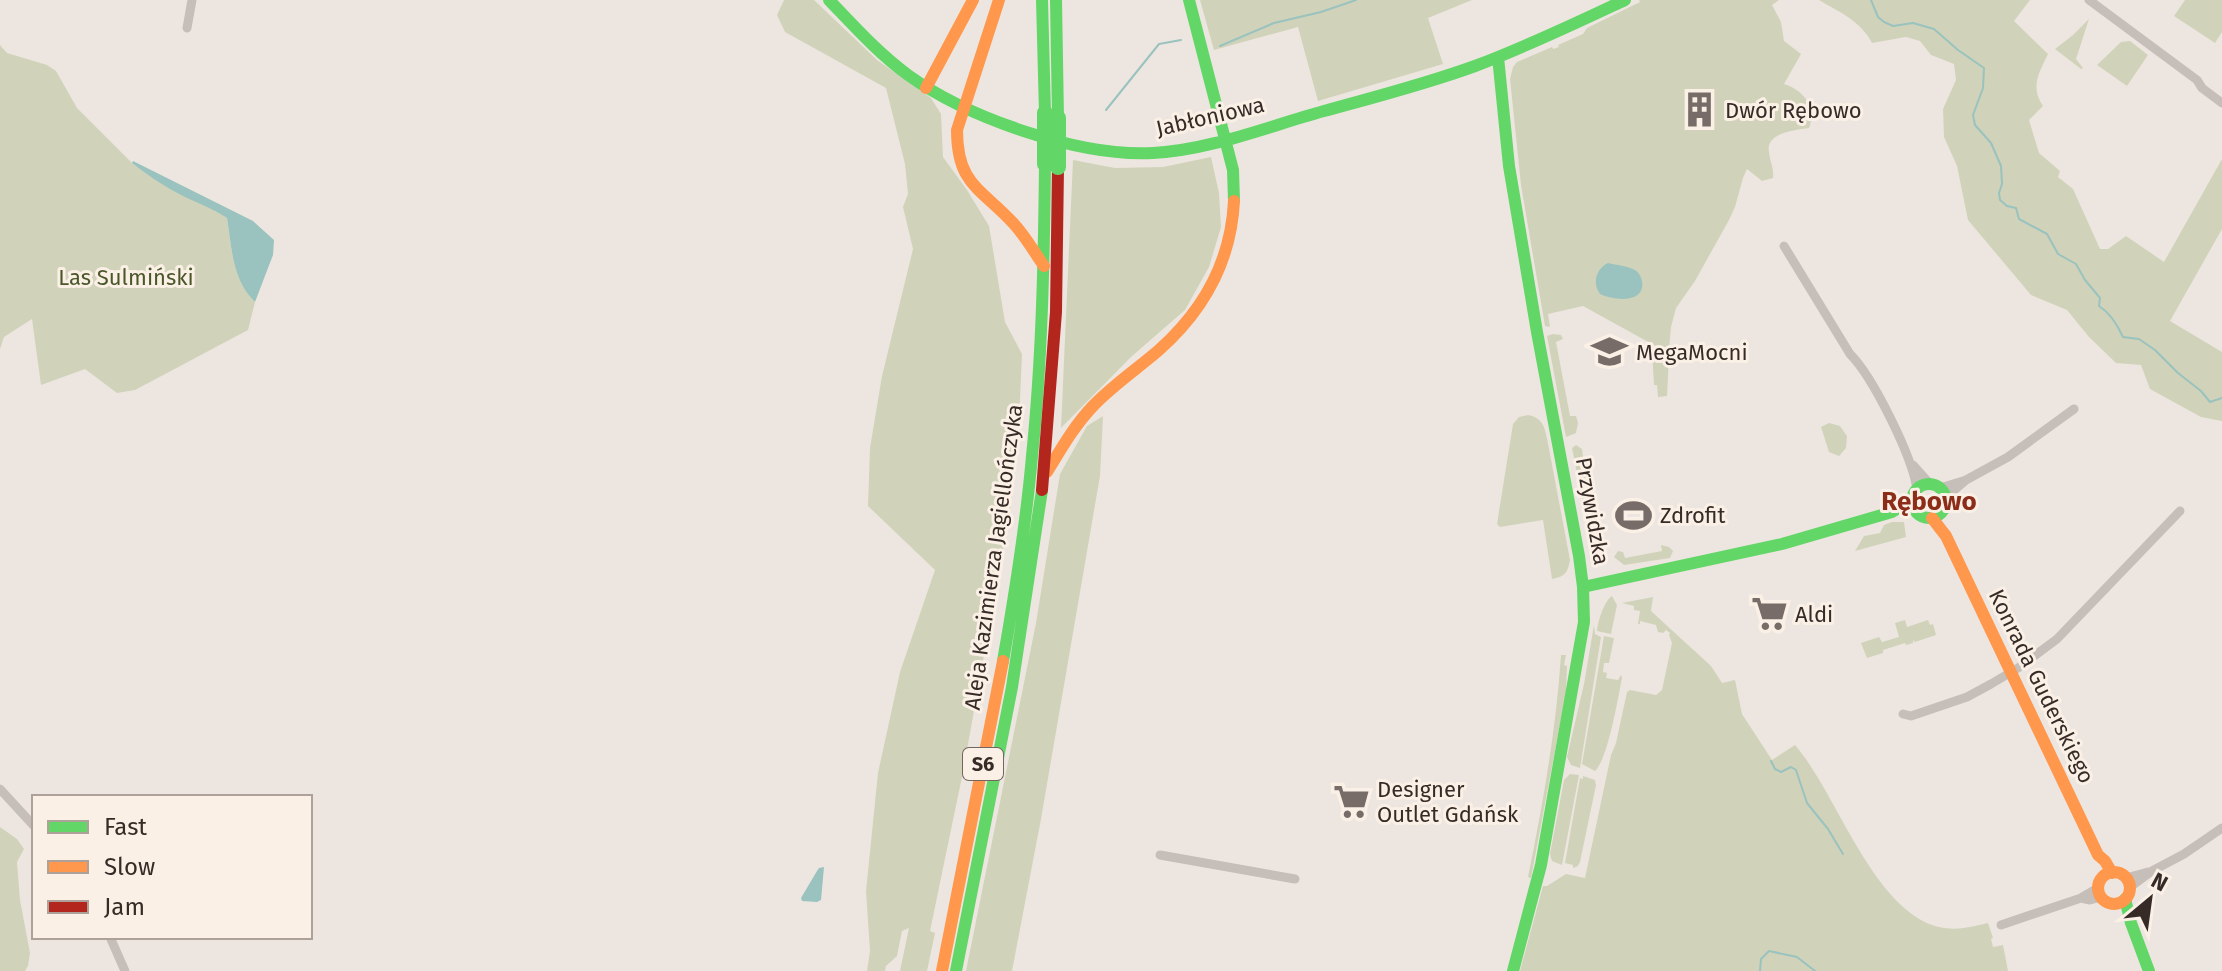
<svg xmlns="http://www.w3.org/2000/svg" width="2222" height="971" viewBox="0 0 2222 971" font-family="'Fira Sans',sans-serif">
	<rect width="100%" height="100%" fill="#ede6e0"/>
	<path fill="#d0d3b9" d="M784,0H814L877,60L931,98L941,114L943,157L967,190L989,226L1005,322L1022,354L1020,400L1010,511L963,772L930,931L935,933L927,971H900L909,928L902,931L897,956L886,966L885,971H867L870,951L866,891L878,773L900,672L935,570L868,506L870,448L882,376L913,249L903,207L908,194L905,164L886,88L785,32L777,15Z
		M1200,0H1472L1428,18L1443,64L1318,101L1298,27L1214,50Z
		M1639,0H1779L1772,5L1781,22L1784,41L1801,54L1784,84C1804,90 1817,108 1809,128C1795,130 1765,133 1769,152C1770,162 1774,168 1773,178L1762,181L1747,169L1743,178L1735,207L1729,220L1695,281L1676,308L1671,327L1669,350L1661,349L1583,306L1548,314L1550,327L1545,326L1521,185L1510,79L1513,67L1517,62L1552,47L1553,49L1559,47L1558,45L1583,34L1587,28L1640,2Z
		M1819,0H2030L2014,21L2048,54C2039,73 2030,87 2043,106L2029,120L2039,153L2060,171L2058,177L2073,189L2100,249H2108L2126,236L2164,262L2222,159V229L2170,321L2222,352V421L2201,417L2150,389L2141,365L2116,363L2089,337L2067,310L2031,295L1968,220L1957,166L1944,137L1943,109L1956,80L1954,64L1931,55L1920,41L1906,37L1872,43C1861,21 1839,12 1819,0Z
		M2185,0H2222V32L2215,43L2174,16Z
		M2089,19L2076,59L2083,68L2081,69L2055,49L2073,35Z
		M2130,41L2148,55L2127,86L2097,65L2121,42Z
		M0,45L7,53L47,65L56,71L77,108L132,163L150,176L183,196L209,206L227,218C232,249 232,280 255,302L248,330L135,390L117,393L85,369L41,385L32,319L4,337L0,349Z
		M1211,157L1219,193L1221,227L1209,267L1185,310L1131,357L1061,428L1073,160L1115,168L1163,167Z
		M1553,334L1561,335L1563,339L1556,342L1570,416H1576L1578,423L1576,433L1566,437L1547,336Z
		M1652,352L1669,355L1667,396L1658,397L1657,385H1654Z
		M1528,415C1542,418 1544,425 1547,438L1570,560C1568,572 1565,577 1552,579L1543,520L1500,527L1497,524L1513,424L1519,417Z
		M1103,416L1100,476L1041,819L1012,971H966L1036,623L1060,474L1087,426Z
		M1829,423L1840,426L1847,436L1846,448L1839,456L1829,452L1821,427Z
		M1576,445L1582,449L1584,464L1583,465L1592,507L1588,508L1586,503H1583L1572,448Z
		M1892,522H1904L1906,537L1855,551L1864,536L1880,533L1884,525Z
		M1661,545L1669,547L1673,551L1670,558L1624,565L1614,557L1618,551L1623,552L1625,558L1662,551Z
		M1612,596L1617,605L1611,634L1597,631C1598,621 1604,601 1612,596Z
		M1653,597L1651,611L1711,666L1722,683L1735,680L1742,714L1772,760L1795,745C1837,793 1873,911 1939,927C1956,931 1971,927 1988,923L1993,938L1991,939L1993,947L2003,945L2008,971H1520L1543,886H1547L1566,874L1585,878L1611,755L1616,743L1627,692L1630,690L1656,695L1662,690L1672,643L1669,635L1670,633L1666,630L1663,633L1658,632L1656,625L1640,621V624H1638L1640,611L1634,610V606L1622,603Z
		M1905,620L1907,627L1928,620L1930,625L1933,624L1936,635L1915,642L1913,640V643L1906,645L1905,643L1883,650V653L1867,658L1861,643L1879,637L1882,642L1899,637L1895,623Z
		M1594,625L1595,634L1601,637L1580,768L1571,765L1567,757L1584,684Z
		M1604,636L1614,638L1609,663H1604L1603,672L1607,673L1606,678L1618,680L1621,675L1622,678C1618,698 1608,759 1595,771L1582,764Z
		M1561,655H1566L1564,665L1567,666L1566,692L1531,878L1528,877C1543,803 1556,730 1561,655Z
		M1570,774L1579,775L1562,865L1552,861L1550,854L1564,780Z
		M1583,776L1595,780L1596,785L1580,862L1578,866L1573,868V865L1565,863L1580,778L1583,779Z
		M0,827L17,839L24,849L17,862L20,900L30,953L28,966L25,971H0Z"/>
	<path fill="#9ac2bf" d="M133,161L253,221L274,240L273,255L255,302C232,280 232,249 227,218C212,208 197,203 181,195C164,186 147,175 132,163Z
		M1608,263C1616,265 1628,266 1635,270C1644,276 1646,292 1634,297C1624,301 1609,298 1600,294C1592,283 1596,269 1608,263Z
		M824,867L821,900L817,902L802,901L801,898L817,871L819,868Z"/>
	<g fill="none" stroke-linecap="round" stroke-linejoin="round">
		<path stroke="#9ac2bf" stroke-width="2" d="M1871,0L1878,17L1884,22L1893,26L1913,23L1934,29L1958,50L1984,68L1983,88L1973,115L1975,125L1991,143L2001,166L2002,184L1999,193L2000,200L2007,206L2016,208L2019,219L2047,234L2058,254L2076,264L2085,280L2100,298L2099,306C2110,313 2118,326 2123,337L2139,339L2155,350L2178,373L2201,391L2210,402L2222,398
			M1220,46L1274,23L1321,12L1356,0
			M1106,110L1159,44L1181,40
			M1771,761L1775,769L1781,772L1791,767L1796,770L1807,803L1828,829L1843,854
			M1760,971L1761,959L1769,951L1797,957L1815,971"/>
		<path stroke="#c6beb9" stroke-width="9" d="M2089,0L2197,80L2202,88L2222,103
			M187,28L192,0
			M1784,246L1850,354C1873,377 1912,456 1917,489
			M1913,465L1930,484
			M1940,488L1963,481
			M1946,497L1966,480L2008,457L2074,409
			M1903,714L1911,716L1967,697L1991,684L2018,668L2057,639L2180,511
			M0,789L34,826
			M1160,855L1295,879
			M2126,878L2148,872
			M2129,888L2152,871L2184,854L2222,828
			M2081,898L2090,900L2101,897
			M2001,925L2081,898L2098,888
			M110,937L125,971"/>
		<path stroke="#63d668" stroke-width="12" d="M829,0C854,26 879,54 908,75C968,118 1079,157 1153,153C1211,150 1269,126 1324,111C1375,97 1426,84 1475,66C1526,47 1576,23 1625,0
			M1042,0L1045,113
			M1056,0L1058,118
			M1189,0L1233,170L1234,201
			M1498,57L1509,166L1537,332L1579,556L1583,587L1584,622L1541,865L1513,971
			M1912 501a17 17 0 1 1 34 0a17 17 0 1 1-34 0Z
			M1583,587L1782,544L1892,512L1913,499
			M1003,661C1015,593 1026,525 1032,456C1042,359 1044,261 1045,164
			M2125,899L2131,923L2149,971
			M956,971L1012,687L1042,490"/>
		<path stroke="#ff974d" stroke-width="12" d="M999,0L957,130C957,185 981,188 1014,224C1026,237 1034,252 1044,266
			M926,88L973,0
			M1047,472C1061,449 1074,426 1093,406C1113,385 1137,369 1159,350C1204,310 1231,262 1234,201
			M1932,518L1946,536L2098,855L2105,861L2112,873
			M2098 888a16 16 0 1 1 32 0a16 16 0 1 1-32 0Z
			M942,971L1003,661"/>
		<path stroke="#b3261e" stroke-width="12" d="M1042,490L1056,312L1058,167"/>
		<path stroke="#63d668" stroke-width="16" d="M1045,113V164
			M1058,118V167"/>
	</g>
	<defs>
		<symbol id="building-bare" viewBox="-9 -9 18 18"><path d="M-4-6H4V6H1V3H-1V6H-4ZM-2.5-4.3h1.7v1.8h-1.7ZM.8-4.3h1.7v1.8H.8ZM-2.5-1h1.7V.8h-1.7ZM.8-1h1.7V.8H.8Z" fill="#776c68" stroke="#fbf0e6" stroke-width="2.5" paint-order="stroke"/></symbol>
		<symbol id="school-bare" viewBox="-9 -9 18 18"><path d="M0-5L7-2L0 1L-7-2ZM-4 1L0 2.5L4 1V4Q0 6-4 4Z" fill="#776c68" stroke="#fbf0e6" stroke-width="2.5" paint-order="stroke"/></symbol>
		<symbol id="stadium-bare" viewBox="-9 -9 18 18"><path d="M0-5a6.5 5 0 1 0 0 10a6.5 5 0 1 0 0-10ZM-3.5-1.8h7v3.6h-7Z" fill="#776c68" stroke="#fbf0e6" stroke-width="2.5" paint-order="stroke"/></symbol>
		<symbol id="supermarket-bare" viewBox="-9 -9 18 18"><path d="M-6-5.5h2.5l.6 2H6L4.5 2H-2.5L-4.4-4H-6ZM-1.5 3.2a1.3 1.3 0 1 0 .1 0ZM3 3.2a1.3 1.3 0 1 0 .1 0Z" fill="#776c68" stroke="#fbf0e6" stroke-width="2.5" paint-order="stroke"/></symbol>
	</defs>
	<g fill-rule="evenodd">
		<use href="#building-bare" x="1674" y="84" width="51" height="51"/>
		<use href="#school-bare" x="1584" y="326" width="51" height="51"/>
		<use href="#stadium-bare" x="1608" y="490" width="51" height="51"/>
		<use href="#supermarket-bare" x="1744" y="588" width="51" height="51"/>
		<use href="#supermarket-bare" x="1326" y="776" width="51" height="51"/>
	</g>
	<g text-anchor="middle" stroke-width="6" stroke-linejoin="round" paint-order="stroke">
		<rect fill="#fbf0e6" stroke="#726660" stroke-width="2" x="963" y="748" width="40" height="32" rx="6"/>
		<g font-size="20" font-weight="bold" fill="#372b27">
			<text x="983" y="771">S6</text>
		</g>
		<g font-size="22" fill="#372b27" stroke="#fbf0e6" text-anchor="start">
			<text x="1725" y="118">Dwór Rębowo</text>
			<text x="1636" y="360">MegaMocni</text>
			<text x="1660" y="523">Zdrofit</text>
			<text x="1795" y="622">Aldi</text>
			<text x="1377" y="797">Designer<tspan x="1377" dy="25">Outlet Gdańsk</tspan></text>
		</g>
		<g font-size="22" fill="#372b27" stroke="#fbf0e6">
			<text transform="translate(1210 116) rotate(-13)" y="8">Jabłoniowa</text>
			<text transform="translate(1593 511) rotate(80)" y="8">Przywidzka</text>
			<text transform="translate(993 557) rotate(-82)" y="8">Aleja Kazimierza Jagiellończyka</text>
			<text transform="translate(2042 686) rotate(64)" y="8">Konrada Guderskiego</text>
		</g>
		<g font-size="22" fill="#495729" stroke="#fbf0e6">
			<text x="126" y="285">Las Sulmiński</text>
		</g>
		<g font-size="26" font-weight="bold" fill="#8c2d1a" stroke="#fbf0e6">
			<text x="1929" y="510">Rębowo</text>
		</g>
	</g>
	<rect x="32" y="795" width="280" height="144" fill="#fbf0e6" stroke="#ada19a" stroke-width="2"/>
	<rect x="48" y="821" width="40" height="12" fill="#63d668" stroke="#ada19a" stroke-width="2"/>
	<text x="104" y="835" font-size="24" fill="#372b27">Fast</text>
	<rect x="48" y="861" width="40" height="12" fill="#ff974d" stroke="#ada19a" stroke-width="2"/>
	<text x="104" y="875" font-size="24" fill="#372b27">Slow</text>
	<rect x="48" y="901" width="40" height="12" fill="#b3261e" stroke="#ada19a" stroke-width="2"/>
	<text x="104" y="915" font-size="24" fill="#372b27">Jam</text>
	<g transform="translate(2150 899) rotate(29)" stroke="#fbf0e6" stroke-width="6" paint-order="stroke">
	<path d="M0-6L14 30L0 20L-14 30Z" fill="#372b27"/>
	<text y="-12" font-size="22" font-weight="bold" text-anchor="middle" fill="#372b27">N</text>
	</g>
</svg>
